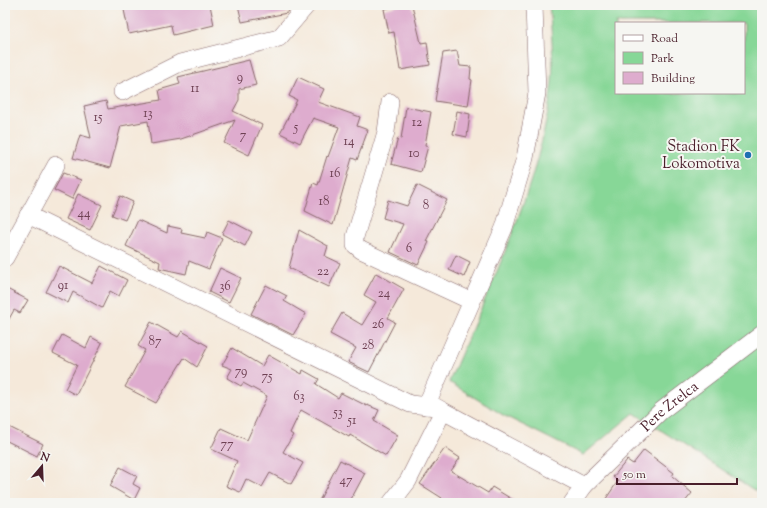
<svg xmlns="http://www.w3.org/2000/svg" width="767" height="508" viewBox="0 0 767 508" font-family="'Sorts Mill Goudy',serif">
	<rect width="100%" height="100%" fill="#f6f6f2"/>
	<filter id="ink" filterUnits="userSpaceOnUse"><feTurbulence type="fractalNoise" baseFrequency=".025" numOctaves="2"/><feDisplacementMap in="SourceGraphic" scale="8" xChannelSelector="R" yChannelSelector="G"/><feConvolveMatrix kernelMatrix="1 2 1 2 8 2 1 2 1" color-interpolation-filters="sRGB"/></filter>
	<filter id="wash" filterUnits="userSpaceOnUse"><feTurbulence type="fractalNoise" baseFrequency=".012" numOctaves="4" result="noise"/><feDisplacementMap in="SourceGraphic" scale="16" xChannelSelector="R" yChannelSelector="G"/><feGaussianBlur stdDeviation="0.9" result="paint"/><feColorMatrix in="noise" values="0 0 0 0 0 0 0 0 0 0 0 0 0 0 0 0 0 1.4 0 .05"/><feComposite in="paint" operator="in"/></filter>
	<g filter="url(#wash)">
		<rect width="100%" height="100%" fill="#f5e9da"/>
		<path fill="#87d797" stroke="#687b61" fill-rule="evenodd" d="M549,5H762V495L634,413L583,455L503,415L449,382C488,290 543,181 552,81C554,61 551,25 549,5ZM616,23H744V93H616Z"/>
		<g id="blocks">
			<path fill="#deacce" d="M123,5H210L214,25L173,35L171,25L129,34Z
				M238,5H293V6L287,13L242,22Z
				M401,5H412L421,43L427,42L430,65L400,70L394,32L389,33L384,9Z
				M457,51L460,66L471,67L470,79L472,80L468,106L435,101L443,53Z
				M249,60L256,85L239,89V100L233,111L262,125L249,155L224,143L235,120L181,139L151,144L148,121L121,126L110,168L73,158L80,135L91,138L84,106L106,101L108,109L161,100L159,90L180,84L178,77Z
				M298,77L324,89L318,102L360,117L357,126L368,130L357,160L352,158L333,225L305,211L313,183L318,185L327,156L328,157L339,127L313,118L300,143L280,133L297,100L289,96Z
				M406,107L431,112L425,145L428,146L421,172L391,164L398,138L401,139Z
				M457,111L470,114L467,137L453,134Z
				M63,173L81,180L72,199L54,190Z
				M417,185L447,200L426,241L429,242L418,265L390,252L403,224L383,218L388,200L407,206Z
				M78,194L102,205L90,230L66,219Z
				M120,196L133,202L125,220L112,215Z
				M138,220L167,233L168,226L182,229L181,233L205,238L207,232L222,238L209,269L189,261L186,274L159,268L160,262L126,246Z
				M229,220L252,232L245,246L222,234Z
				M299,230L328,246L325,256L340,263L329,287L289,268Z
				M456,255L470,262L464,277L449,270Z
				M59,266L92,283L101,266L127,280L119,296L110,291L102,308L73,292L68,303L46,292Z
				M220,268L241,278L229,302L209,292Z
				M376,273L404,289L388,318L395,322L369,372L348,362L356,348L330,334L342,313L362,325L376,302L364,295Z
				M266,285L287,296L284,301L306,314L293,335L251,314Z
				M5,288L28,300L20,313L14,310L5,326Z
				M151,322L178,337L182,331L208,346L197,367L184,358L156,403L125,387L145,350L138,346Z
				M62,335L86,348L91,337L102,343L76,395L65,389L77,365L53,353Z
				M232,348L262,366L268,355L302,374L303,370L319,379L316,384L338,398L341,393L367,406V405L379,410L374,421L398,435L386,456L350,435L349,437L301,410L290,433L293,435L283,452L303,463L291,484L270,473L262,487L246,479L240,492L226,486L237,461L211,449L221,428L247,440L267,396L243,383L241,386L227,378L232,369L222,365Z
				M5,425L43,444L37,456L5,440Z
				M445,448L460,458L451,471L488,493L492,487L518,503H438L442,498L420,484Z
				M644,450L674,473L672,476L692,493L684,503H603L618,481L613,477L627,460L633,464Z
				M340,460L365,473L349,503H318Z
				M120,467L137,476L133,484L140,488L134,500L110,486Z"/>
		</g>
	</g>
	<g filter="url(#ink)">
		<use href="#blocks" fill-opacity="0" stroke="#866668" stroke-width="1"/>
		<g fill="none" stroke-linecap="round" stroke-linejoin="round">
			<defs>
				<g id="minor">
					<path d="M122,92L180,63L279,38L307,5"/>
					<path d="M390,102L386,132L355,237V245L361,250L471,301"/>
					<path d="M28,215L410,404L436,407L443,411L584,486L572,503"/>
					<path d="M5,258L56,165"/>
					<path d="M426,406L504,228L525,158L537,93L534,5"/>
					<path id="s1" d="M584,486L661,411L762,334"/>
					<path d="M391,503L408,481L443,411"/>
				</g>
			</defs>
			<use href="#minor" stroke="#866668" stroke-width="18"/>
			<use href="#minor" stroke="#fff" stroke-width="17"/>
		</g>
	</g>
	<circle fill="#1f6fb2" stroke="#f6f6f2" stroke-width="1.5" cx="748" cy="155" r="4"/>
	<g text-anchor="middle" stroke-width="4" stroke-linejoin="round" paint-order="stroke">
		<g font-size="13" fill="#6f4254">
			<text x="240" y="81">9</text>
			<text x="195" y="92">11</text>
			<text x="148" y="117">13</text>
			<text x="98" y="121">15</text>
			<text x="417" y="126">12</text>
			<text x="296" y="131">5</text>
			<text x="243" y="139">7</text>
			<text x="349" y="145">14</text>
			<text x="414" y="157">10</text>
			<text x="335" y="177">16</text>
			<text x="324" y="205">18</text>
			<text x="426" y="209">8</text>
			<text x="84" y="217">44</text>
			<text x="409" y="252">6</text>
			<text x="323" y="275">22</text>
			<text x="63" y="289">91</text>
			<text x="225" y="290">36</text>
			<text x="384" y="297">24</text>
			<text x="378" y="328">26</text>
			<text x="155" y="345">87</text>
			<text x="368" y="349">28</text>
			<text x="241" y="375">79</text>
			<text x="267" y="380">75</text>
			<text x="299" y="400">63</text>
			<text x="338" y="416">53</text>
			<text x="352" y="424">51</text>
			<text x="227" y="448">77</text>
			<text x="346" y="484">47</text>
		</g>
		<g font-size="15" fill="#4a1f2b" stroke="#f6f6f2" text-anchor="end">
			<text x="740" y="151">Stadion FK<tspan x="740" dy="17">Lokomotiva</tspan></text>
		</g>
		<g font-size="15" fill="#4a1f2b" stroke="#f6f6f2">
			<text dy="5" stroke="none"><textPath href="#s1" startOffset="117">Pere Zrelca</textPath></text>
		</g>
	</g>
	<rect width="767" height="508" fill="none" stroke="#f6f6f2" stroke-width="20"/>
	<rect x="615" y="22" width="130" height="72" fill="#f6f6f2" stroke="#b1a0a2"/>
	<rect x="623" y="35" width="20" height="6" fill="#ffffff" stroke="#b1a0a2"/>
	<text x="651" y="42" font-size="12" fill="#4a1f2b">Road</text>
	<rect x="623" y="52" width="20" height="12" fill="#87d797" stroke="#b1a0a2"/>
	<text x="651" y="62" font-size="12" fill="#4a1f2b">Park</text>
	<rect x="623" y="72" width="20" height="12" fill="#deacce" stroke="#b1a0a2"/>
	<text x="651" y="82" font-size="12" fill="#4a1f2b">Building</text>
	<g transform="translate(42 466) rotate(19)" stroke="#f6f6f2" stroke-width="3" paint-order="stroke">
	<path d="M0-3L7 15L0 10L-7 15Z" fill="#4a1f2b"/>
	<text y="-6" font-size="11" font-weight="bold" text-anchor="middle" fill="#4a1f2b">N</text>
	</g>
	<path d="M617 478v6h120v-6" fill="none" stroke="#4a1f2b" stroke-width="2"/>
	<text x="623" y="478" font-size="12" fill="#4a1f2b" stroke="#f6f6f2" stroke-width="3" paint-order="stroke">50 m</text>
</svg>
